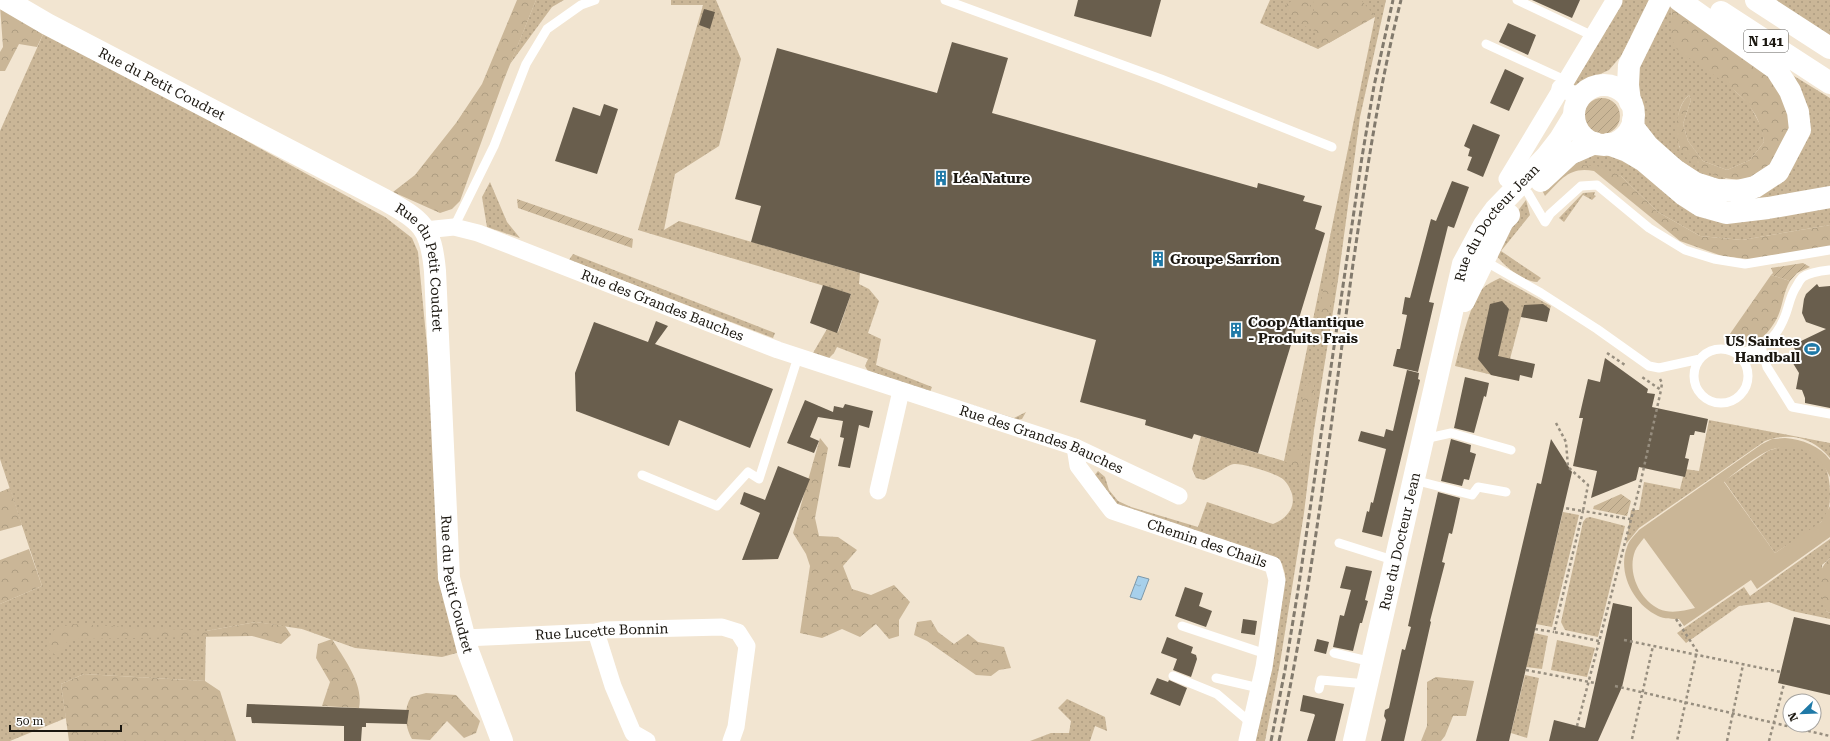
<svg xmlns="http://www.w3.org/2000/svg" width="1830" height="741" viewBox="0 0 1830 741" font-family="'Roboto Serif',serif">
	<defs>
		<pattern id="grass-dots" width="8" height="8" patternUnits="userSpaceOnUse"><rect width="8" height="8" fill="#cab697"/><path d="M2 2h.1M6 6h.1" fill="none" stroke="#ad9c81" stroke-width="1.8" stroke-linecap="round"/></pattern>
		<pattern id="forest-crowns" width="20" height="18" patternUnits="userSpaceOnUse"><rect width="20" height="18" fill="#cab697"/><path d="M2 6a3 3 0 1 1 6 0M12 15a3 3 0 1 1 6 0" fill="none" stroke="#ad9c81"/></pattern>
		<pattern id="garden-furrows" width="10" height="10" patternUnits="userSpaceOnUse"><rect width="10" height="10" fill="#cab697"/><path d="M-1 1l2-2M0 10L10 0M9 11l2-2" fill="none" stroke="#ad9c81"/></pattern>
		<pattern id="water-ripples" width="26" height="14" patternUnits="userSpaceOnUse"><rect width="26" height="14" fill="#a7d0eb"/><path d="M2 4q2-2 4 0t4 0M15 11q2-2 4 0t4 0" fill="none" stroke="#8fb2c8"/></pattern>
	</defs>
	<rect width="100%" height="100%" fill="#f2e5d1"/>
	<path fill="url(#grass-dots)" d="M536,0H564L552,7L510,64Z
		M671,0H716L741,59L719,146L675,174L664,230L679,221L860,273L859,284L869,289L879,301L868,333L881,339L876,365L932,387L930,392L1014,418L1026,412L1022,419L1009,421L869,373L865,366L868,359L837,347L834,353L827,360L813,353L827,329L838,332L851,294L638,230L703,5H671Z
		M1270,0H1386L1360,117L1338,280L1314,430L1304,513L1280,663L1265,741H1255L1269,674L1285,574L1282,564L1277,560L1119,509L1094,476L1098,471L1105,477L1109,490L1118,501L1131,507L1198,527L1207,502L1273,524C1293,516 1300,498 1284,480C1278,474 1243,463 1234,464C1227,465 1212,477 1204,480L1196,478L1192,469L1201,436L1284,461L1375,17L1318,49L1260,23Z
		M1622,0H1651L1621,56L1609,70L1572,87Z
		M1778,0H1830V36L1774,1Z
		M1667,1L1672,7L1671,20L1735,91L1749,104L1762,128L1764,142L1750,160L1727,170L1703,161L1688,141L1683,124L1691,100L1689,95C1674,108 1678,129 1679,147L1726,179H1707L1659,145L1645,131L1639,113L1636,86L1637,71Z
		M45,30L385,217L412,238L418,252L434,420L464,651L442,657L355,648L302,629L256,622L206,631L205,681L84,674L61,684L66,718L10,741H0V604L42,586L0,459V131Z
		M1794,76L1830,98V189L1740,203L1716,200L1738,196L1799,87Z
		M1595,150L1617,153L1680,202L1830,206V225L1742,240L1700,236L1658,212L1621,176L1565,164Z
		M490,182L507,222L520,238L487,227L482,197Z
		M1595,192L1594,195L1596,196L1592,200L1583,195L1564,222L1559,218L1583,193Z
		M1526,200L1530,215L1501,251L1541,278L1537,282C1525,282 1501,265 1496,254L1508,224Z
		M573,254L775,333L773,338L569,260Z
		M1500,278L1551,306L1550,309L1521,317L1505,378L1455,366C1460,348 1470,303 1482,289C1487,284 1494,281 1500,278Z
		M1709,420L1830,443V458C1813,437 1789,432 1765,441L1639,528L1626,544L1631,510H1639L1644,482L1680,489L1685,469L1699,471Z
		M1793,446C1821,453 1830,465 1830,494C1830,505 1829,513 1821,522C1812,531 1787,545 1775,553L1724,481L1768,451L1780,447Z
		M1563,512L1579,515L1552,627L1536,624Z
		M1590,517L1625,526L1598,637L1565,630L1561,622L1583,522L1586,518Z
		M1830,539V558L1822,565L1826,611L1830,613V619L1792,611L1769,602L1739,606L1686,643L1677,633L1744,587L1750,596Z
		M1534,633L1548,636L1542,669L1526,667Z
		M1557,640L1595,648L1587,677L1551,670Z
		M1525,675L1539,678L1527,738L1511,733Z
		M1067,699L1105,717L1107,731L1095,726L1090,741H1030L1051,733H1069L1071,721L1058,708Z"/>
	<path fill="url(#forest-crowns)" d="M517,0H536L503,82L460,201L452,209L440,213L393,192L415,175L456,123L482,84Z
		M1294,0H1307L1314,13L1313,0H1361L1375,16L1329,43L1316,42L1315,31L1292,20L1286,4Z
		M0,6L45,30L37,47L19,44L5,71H0V52L3,47Z
		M1672,7C1692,21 1712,35 1732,48C1747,58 1763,68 1775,82C1788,97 1792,120 1786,139C1782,147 1772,166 1765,172C1742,188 1705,176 1687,158C1677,149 1676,134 1677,122C1678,112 1682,101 1689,95L1691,100L1683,124L1688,141L1703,161L1727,170L1750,160L1764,142C1759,101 1728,86 1697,63C1691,59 1682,54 1677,49C1668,37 1671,20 1672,7Z
		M1565,164L1597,166L1621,176L1658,212L1700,236L1742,240L1830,225V247L1756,260L1722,256L1680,241L1594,171C1569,166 1561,180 1545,196L1542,190Z
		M1771,275L1790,281C1783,293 1783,305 1778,316C1767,339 1750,351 1725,341Z
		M1331,279L1334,283L1328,318L1323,328L1318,327V319L1325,281Z
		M1310,382L1314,385V402L1305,407L1302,402L1303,388Z
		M820,438L828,448L815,518L819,536L838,537L857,550L843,566L852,589L871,595L894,585L910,602L899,620V636L889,639L876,624L860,637L842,629L822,638L800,633L810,566L806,554L793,533Z
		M1298,449L1303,454L1302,465L1293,466L1284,461L1289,454Z
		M10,488L22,525L0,531V492Z
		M29,549L42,586L0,604V560Z
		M1830,558V613L1826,611C1821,592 1813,573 1830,558Z
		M931,620L938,632L954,644L968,634L978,642L1004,647L1011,668L999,670L991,676L976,675L927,641L914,635L917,622Z
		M256,622L285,626L291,635L281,644L252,636L76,639L66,643L57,656L46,648L54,630L71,624L206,631Z
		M332,639C344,659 364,684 359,708L322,706L330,682L316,658L318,644Z
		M84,674L205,681L220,691L236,741H69L61,684Z
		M1436,677L1474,681L1466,716H1453L1445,736L1441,741H1421L1427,726V682Z
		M426,693L456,695L480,721L476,733L464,738L447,721L430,740L412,739C405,727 403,710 411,697Z"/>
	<path fill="#cab697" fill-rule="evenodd" d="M1785,438C1802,439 1820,446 1830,460V477C1819,452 1796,441 1770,450C1759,454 1734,473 1724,482L1775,553L1821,522L1830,506V537L1757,589L1751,580L1684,626L1679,619C1673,619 1664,619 1658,616C1634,605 1617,573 1627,547C1629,540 1635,535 1639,530L1762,444L1772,439ZM1644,538L1695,608C1684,611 1670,614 1659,609C1639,599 1627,572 1635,551C1637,546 1641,542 1644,538Z"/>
	<path fill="url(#garden-furrows)" d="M1584 116a18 18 0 1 1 36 0a18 18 0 1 1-36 0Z
		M517,199L633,239L632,248L518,208Z
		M1803,263L1810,267L1797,273L1790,281L1771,275L1773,273L1771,268Z
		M1621,494L1631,501L1627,516L1593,509L1594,506Z"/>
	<path fill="url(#water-ripples)" stroke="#7d98a9" d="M1138,576L1149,579L1141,600L1130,597Z"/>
	<path fill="#695e4d" d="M1078,0H1161L1151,37L1074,16Z
		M1532,0H1580L1572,18Z
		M704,9L715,12L710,29L699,25Z
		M1508,23L1536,35L1528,55L1499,42Z
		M952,42L1008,58L992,113L1257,188L1258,183L1305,196L1303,201L1322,206L1315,229L1325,233L1258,453L1194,434L1192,439L1145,425L1146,420L1080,402L1096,340L751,242L761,206L735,199L777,48L937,93Z
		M1505,69L1524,78L1509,111L1490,103Z
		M604,104L618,109L597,174L555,161L573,107L600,116Z
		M1473,124L1500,135L1483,177L1467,170L1472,157L1468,156L1470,149L1464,146Z
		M1452,181L1469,187L1454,228L1448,226L1429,302L1434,303L1418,372L1393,366L1397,349H1400L1407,315L1402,314L1405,297L1410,298L1431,219L1436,221Z
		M1817,284L1819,287L1830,286V408L1805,403V398L1802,390L1796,389L1799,373L1791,360L1800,356L1794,348L1799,342L1826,329L1806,322L1802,313L1804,299L1806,294Z
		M823,285L851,294L837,333L810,323Z
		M1502,301L1509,309L1498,356L1535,364L1532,378L1520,375L1519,381L1491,375L1478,359L1490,304Z
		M1543,304L1550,309L1547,322L1521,317L1524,305Z
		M656,321L668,326L655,344L773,389L750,448L679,420L669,446L576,411L575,373L594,322L648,342Z
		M1605,358L1648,389L1647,393L1655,394L1652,407L1708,419L1705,433L1695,431L1694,435H1690L1685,458L1689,459L1685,477L1639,467L1636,480L1591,498L1597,471L1573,466L1583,418H1579L1588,379L1600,382Z
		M1407,370L1419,373L1418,379L1420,380L1382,537L1362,532L1367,511L1369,512L1371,502L1373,503L1386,449L1358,441L1361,431L1384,437L1386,429L1393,431Z
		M1465,377L1489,383L1486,397L1484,396L1474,433L1454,428Z
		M805,400L833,412L834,406L843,408L845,404L873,411L869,428L859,425L850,468L838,466L844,438L840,437L843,421L818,417L810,437L819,441L814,453L787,443Z
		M1451,439L1471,445L1470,452L1476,454L1469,480L1464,479L1462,486L1441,481Z
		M1551,439L1572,472L1509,741H1476L1537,483L1541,484Z
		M778,466L810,479L778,559L742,560L760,513L740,504L744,492L765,500Z
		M1438,492L1460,498L1455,521L1452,534L1449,533L1442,562L1445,563L1430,621L1431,622L1404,741H1381L1386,720L1384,716L1385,710L1389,708L1402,649L1405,650L1411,627L1408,626Z
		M1346,566L1372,571L1365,600L1368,601L1362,623H1360L1353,651L1333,647L1340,615L1344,616L1351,590L1340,588Z
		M1185,587L1203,593L1199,606L1212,611L1206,627L1175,616Z
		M1613,603L1632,607V644L1622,687L1598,741H1549L1554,720L1585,728Z
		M1794,617L1830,625V695L1778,683Z
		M1243,619L1257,621L1255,635L1241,633Z
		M1167,637L1193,647L1191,653L1196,655L1197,659L1191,677L1173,670L1177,659L1161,653Z
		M1317,639L1329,642L1326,654L1314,651Z
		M1157,678L1168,682L1169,680L1187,688L1180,706L1150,694Z
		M1303,695L1344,704L1335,741H1307L1315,715L1314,714L1300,711Z
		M247,704L409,710L407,724L366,723V727H362L361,741H344V726L252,723L251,717H246Z"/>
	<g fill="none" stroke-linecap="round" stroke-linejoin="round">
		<path stroke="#978e7f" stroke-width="2.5" stroke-dasharray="3 3" stroke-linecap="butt" d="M1607,353L1625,365
			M1660,379L1662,383L1661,390
			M1556,423L1566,442L1568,467L1588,485L1583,511L1564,508
			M1676,619L1697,651L1677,741
			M1535,629L1554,632
			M1624,640L1781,672
			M1599,641L1554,632L1583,511L1630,519
			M1526,670L1595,683
			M1615,686L1830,736
			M1577,726L1640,485L1661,390L1642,377
			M1632,739L1653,646
			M1727,741L1743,665
			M1769,741L1784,684"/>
		<path stroke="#fff" stroke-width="9" d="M945,0L1161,79L1332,147
			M1517,0L1593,36
			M1486,44L1565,80
			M1528,193L1545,222L1550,214L1581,186L1597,185L1649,228L1685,250L1714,259L1745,264L1830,250
			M454,227L494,146L526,64L547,29L581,5L595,0
			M1483,260L1541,293L1597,329L1649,366L1659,368L1700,359
			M1761,347L1767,367L1792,407L1830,414
			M1694 376a27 27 0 1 1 54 0a27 27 0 1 1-54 0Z
			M1734,352C1759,353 1776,340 1785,316C1789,306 1790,296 1796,287C1798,284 1800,279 1803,277C1811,272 1821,271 1830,270
			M1424,439L1451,433L1511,450
			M642,475L717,506L748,472L759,479L798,357
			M1414,480L1472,495L1478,487L1506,492
			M1339,543L1396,561
			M1182,626L1266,654
			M1334,653L1372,662
			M1173,676L1217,694L1251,723
			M1216,678L1259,688
			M1319,689L1321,680L1367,684"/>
		<g stroke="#fff" stroke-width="17">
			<path d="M1560,88L1580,97"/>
			<path d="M1507,179L1614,1"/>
			<path id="s1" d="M425,230L454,227L478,233L778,350L1075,447L1179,496"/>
			<path id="s2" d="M1075,447L1078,466L1112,511L1273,565L1277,580L1264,667L1247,741"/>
			<path d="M878,491L901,391"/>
			<path d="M596,632L613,686L633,733L647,741"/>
			<path id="s3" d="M464,638L596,632L604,630L722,627L738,632L747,646L736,727L731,741"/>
		</g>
		<g stroke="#fff" stroke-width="22">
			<path id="s4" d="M6,0L47,24L385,200C422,221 431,227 435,271L449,578L468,651L502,741"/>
			<circle cx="1604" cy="115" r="30"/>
			<path d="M1630,102L1628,85L1629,65L1661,0"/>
			<path d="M1541,181L1570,154L1595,143"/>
			<path d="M1464,301L1503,221L1509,215"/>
			<path id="s5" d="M1354,741L1463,264L1484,225L1495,210L1546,157L1560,139L1574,116"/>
		</g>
		<path stroke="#fff" stroke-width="22" d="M1756,0L1830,48
			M1721,12L1830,83
			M1633,120L1634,128L1648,146L1675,170L1695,183L1717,190L1738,191L1755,187L1778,172L1800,130L1798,112L1790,91L1776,69L1679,0
			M1608,144L1627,151L1644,161L1684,195L1701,206L1726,213L1768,208L1830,197"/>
		<path stroke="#827a6d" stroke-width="3" stroke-dasharray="6 3" stroke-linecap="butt" d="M1271,741L1285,670L1299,584L1362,157L1374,86L1393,0
			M1279,741C1313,584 1331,422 1353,264C1366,176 1379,86 1401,0"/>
	</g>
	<defs>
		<symbol id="building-bare" viewBox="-9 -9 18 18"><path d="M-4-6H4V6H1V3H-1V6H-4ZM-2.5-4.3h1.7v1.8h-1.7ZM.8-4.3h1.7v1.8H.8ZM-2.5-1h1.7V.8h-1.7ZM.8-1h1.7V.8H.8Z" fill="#1f79a7" stroke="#fff" stroke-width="2.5" paint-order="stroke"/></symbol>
		<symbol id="stadium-bare" viewBox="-9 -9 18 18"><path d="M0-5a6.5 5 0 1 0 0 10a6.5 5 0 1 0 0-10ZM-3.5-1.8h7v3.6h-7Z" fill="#1f79a7" stroke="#fff" stroke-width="2.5" paint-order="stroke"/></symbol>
	</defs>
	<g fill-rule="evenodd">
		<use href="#building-bare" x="930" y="167" width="22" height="22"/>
		<use href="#building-bare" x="1147" y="248" width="22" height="22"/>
		<use href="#building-bare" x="1225" y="319" width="22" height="22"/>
		<use href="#stadium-bare" x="1801" y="338" width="22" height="22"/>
	</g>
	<g text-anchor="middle" stroke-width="4" stroke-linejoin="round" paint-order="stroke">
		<rect fill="#fff" stroke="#5f5d58" stroke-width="1" x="1744" y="30" width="44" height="22" rx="3"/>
		<g font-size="13" font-weight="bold" fill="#1b1710">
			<text x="1766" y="46">N 141</text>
		</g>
		<g font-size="14" fill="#1b1710" stroke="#fff">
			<text dy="5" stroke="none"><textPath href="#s4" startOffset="177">Rue du Petit Coudret</textPath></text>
			<text dy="5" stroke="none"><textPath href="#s5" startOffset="542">Rue du Docteur Jean</textPath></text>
			<text dy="5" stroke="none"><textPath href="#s4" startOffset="512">Rue du Petit Coudret</textPath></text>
			<text dy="5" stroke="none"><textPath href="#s1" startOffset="252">Rue des Grandes Bauches</textPath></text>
			<text dy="5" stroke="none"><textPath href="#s1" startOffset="654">Rue des Grandes Bauches</textPath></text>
			<text dy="5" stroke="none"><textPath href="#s5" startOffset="205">Rue du Docteur Jean</textPath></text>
			<text dy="5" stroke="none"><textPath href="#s2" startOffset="176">Chemin des Chails</textPath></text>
			<text dy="5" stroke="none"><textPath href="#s4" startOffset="836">Rue du Petit Coudret</textPath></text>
			<text dy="5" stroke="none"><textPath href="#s3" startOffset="138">Rue Lucette Bonnin</textPath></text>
		</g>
		<g font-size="14" font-weight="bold" fill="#1b1710" stroke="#fff" text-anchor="start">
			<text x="953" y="183">Léa Nature</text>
			<text x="1170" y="264">Groupe Sarrion</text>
			<text x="1248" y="327">Coop Atlantique<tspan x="1248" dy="16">- Produits Frais</tspan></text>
			<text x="1800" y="346" text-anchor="end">US Saintes<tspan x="1800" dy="16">Handball</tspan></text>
		</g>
	</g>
	<g transform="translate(1802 713) rotate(247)"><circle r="19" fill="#ffffff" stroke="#a4a29f"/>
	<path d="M0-3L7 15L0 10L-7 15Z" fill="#1f79a7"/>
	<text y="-6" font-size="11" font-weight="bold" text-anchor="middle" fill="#1b1710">N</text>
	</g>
	<path d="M10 725v6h111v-6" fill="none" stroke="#1b1710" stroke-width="2"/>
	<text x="16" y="725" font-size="12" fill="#1b1710" stroke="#ffffff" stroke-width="3" paint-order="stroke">50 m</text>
</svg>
